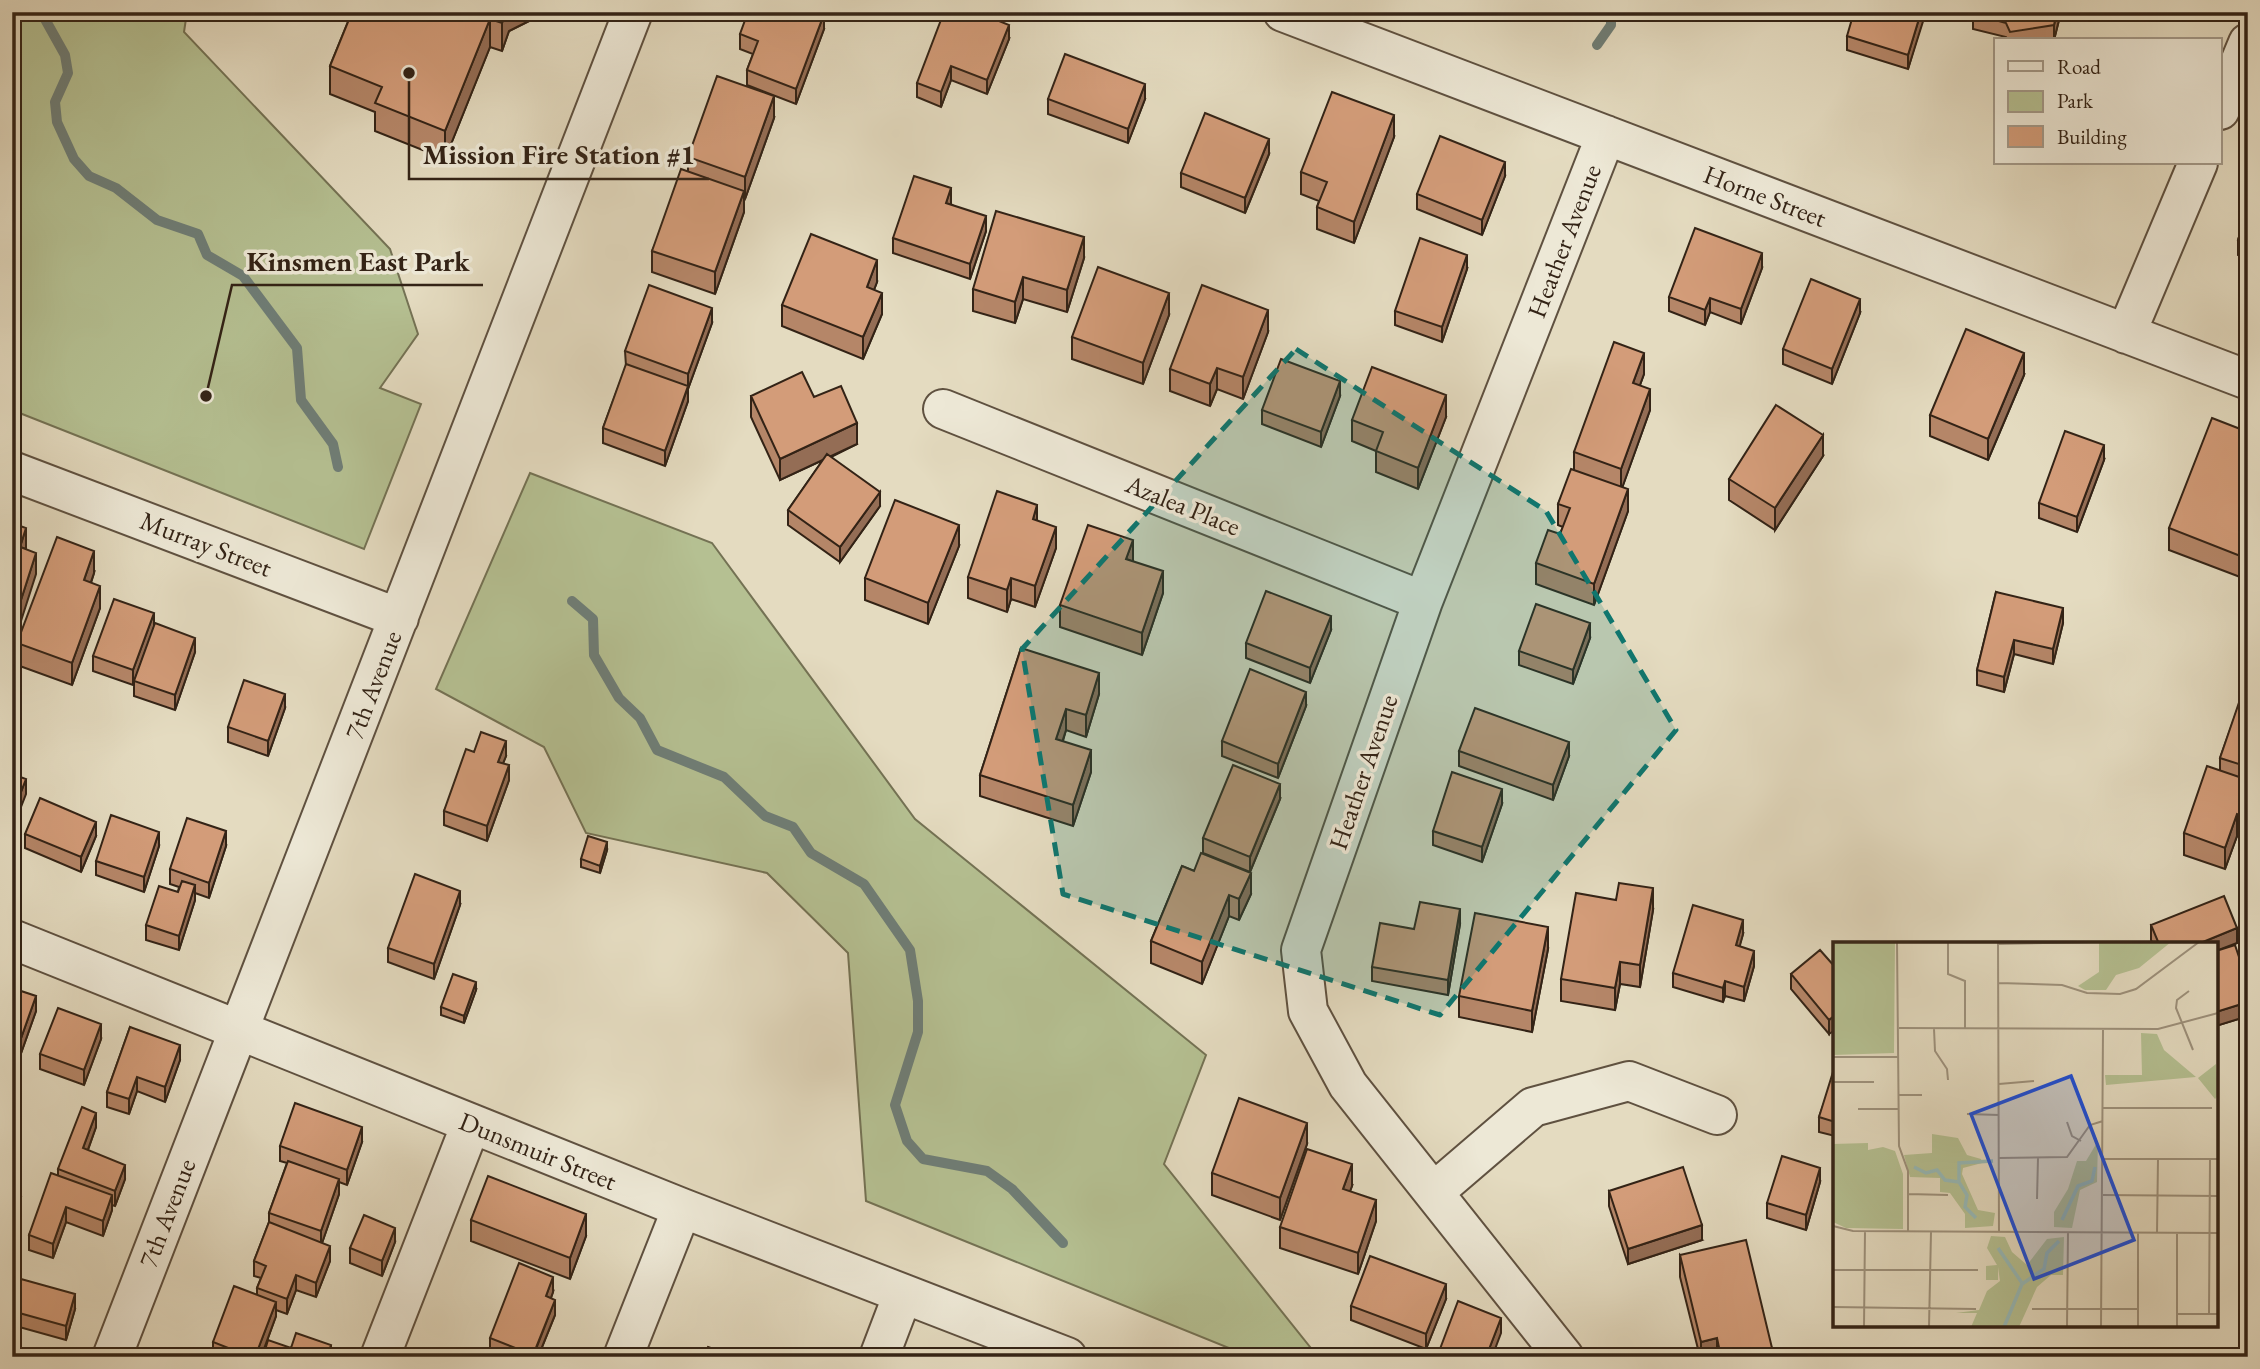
<svg xmlns="http://www.w3.org/2000/svg" width="2260" height="1369" viewBox="0 0 2260 1369" font-family="'EB Garamond',serif">
	<rect width="100%" height="100%" fill="#e4dbc0"/>
	<filter id="stains"><feTurbulence type="fractalNoise" baseFrequency=".00286" numOctaves="4"/><feColorMatrix values="0 0 0 0 .2 0 0 0 0 .09 0 0 0 0 .02 0 0 0 .5 -.17"/></filter>
	<radialGradient id="worn" r=".72"><stop offset=".6" stop-color="#630" stop-opacity="0"/><stop offset="1" stop-color="#630" stop-opacity=".3"/></radialGradient>
	<path fill="#b5c092" stroke="#747254" stroke-width="2" d="M12,12H187L184,32L390,249L418,334L380,388L421,404L364,549L12,410Z
		M530,473L712,543L915,819L1206,1055L1164,1164L1318,1357H1251L866,1201L848,953L767,873L586,833L544,747L436,689Z"/>
	<g fill="none" stroke-linecap="round" stroke-linejoin="round">
		<path stroke="#6f7e77" stroke-width="10" d="M41,12L65,55L68,73L55,102L57,122L74,159L89,176L116,188L157,220L198,234L207,255L243,276L297,348L301,400L333,444L338,467
			M1597,45L1611,25V12
			M572,601L593,619L594,655L619,698L640,718L657,750L724,777L765,816L793,827L811,853L864,884L910,950L918,1001V1032L895,1105L907,1141L923,1159L987,1171L1012,1189L1063,1243"/>
		<defs>
			<path id="minor" d="M1283,12L2248,380
				M2220,110L2248,43
				M2126,334L2198,163
				M943,409L1423,601
				M12,471L399,618
				M12,939L682,1208L1067,1357
				M1435,1191L1533,1107L1629,1081L1717,1115
				M112,1357L633,12
				M380,1357L471,1124
				M623,1357L682,1208
				M879,1357L903,1294
				M1564,1357L1348,1085L1308,1011L1301,950L1423,601L1606,135"/>
		</defs>
		<use href="#minor" stroke="#5f5140" stroke-width="42"/>
		<use href="#minor" stroke="#ede8d6" stroke-width="38"/>
	</g>
	<path fill="#b58668" stroke="#332316" stroke-width="2" d="M352,12H547L509,31L502,51L490,47L445,159L375,131V112L330,94V66Z
		M1925,12L1908,69L1847,50V36Z
		M2061,12L2054,40H2007L2006,37L1973,29V14Z
		M824,29L796,104L747,85V70L753,54L740,49V34Z
		M1009,39L987,94L951,80L941,107L917,97V83Z
		M1048,99H1145L1128,143L1048,114Z
		M774,118L745,199L744,198V212L715,294L652,272V251L688,171V157Z
		M1394,137L1354,243L1317,229V207L1319,201L1301,194V172Z
		M1269,154L1245,213L1181,187V173Z
		M1505,176L1482,235L1417,209V194Z
		M951,203V204L986,231L970,279L893,253V238Z
		M2248,210V258L2238,255V240Z
		M1084,258L1067,312L1023,299L1015,323L973,311V289Z
		M1762,268L1741,324L1710,312L1705,325L1669,311V297Z
		M1467,269L1442,342L1395,325V311Z
		M877,282L874,290L882,314L863,359L782,326V305Z
		M1860,313L1832,384L1783,364V349Z
		M1169,315L1143,384L1072,359V337Z
		M712,323L688,389V401L665,466L603,443V428L626,366L625,351Z
		M1268,332L1243,399L1217,389L1210,406L1170,391V369Z
		M1644,374L1640,385L1650,410L1622,488L1628,511L1594,605L1536,584V563L1560,534L1563,527L1558,525V504L1574,470V452Z
		M2024,375L1988,460L1930,436V415Z
		M751,396L814,397L857,444L831,457L880,506L840,562L788,525V510L823,460L780,480L751,417Z
		M1340,396L1321,447L1262,424V410Z
		M1446,417L1418,489L1376,472V451L1352,441V420Z
		M2248,432V580L2169,550V528Z
		M1823,456L1775,530L1729,500V479Z
		M2104,460L2077,532L2039,518V503Z
		M1037,520L1056,548L1035,607L1011,599L1007,612L968,598V577Z
		M959,546L928,624L865,600V578Z
		M1133,561L1163,593L1142,655L1060,627V605Z
		M94,573L91,583L100,608L72,685L17,665V643Z
		M1996,592L2063,623L2053,664L2014,654L2004,692L1977,685V670Z
		M154,627L195,652L175,710L134,696V682L133,685L93,671V656Z
		M1331,630L1310,683L1246,658V643Z
		M1590,638L1573,684L1519,665V651Z
		M1021,648L1099,694L1086,737L1066,730L1063,741L1091,772L1073,826L980,796V775Z
		M2248,671V840L2237,836L2225,869L2184,855V833L2220,771V758L2246,685V676Z
		M1306,706L1278,778L1222,756V741Z
		M285,708L268,756L228,742V727Z
		M1459,751L1569,756L1553,800L1459,766Z
		M474,752L506,756L503,763L509,780L487,841L444,825V811Z
		M1280,799L1250,872L1203,853V838Z
		M1502,804L1482,862L1433,845V831Z
		M25,834L96,836L81,872L25,848Z
		M159,846L144,892L96,875V861Z
		M226,846L209,898L195,893V900L179,950L146,940V925L178,892L179,887L170,884V869Z
		M607,850L600,873L581,867V859Z
		M1182,866L1251,894L1239,920L1229,916L1202,984L1151,963V941Z
		M460,905L434,979L388,962V948Z
		M1653,910L1640,987L1620,984L1615,1010L1561,1001V979Z
		M1460,924L1448,995L1372,981V967L1414,929Z
		M2151,925L2237,943L2223,948L2248,1016L2216,1026V944H2153L2151,940Z
		M1743,934L1739,947L1754,966L1744,1001L1725,996L1723,1002L1673,987V973Z
		M1548,949L1532,1032L1459,1017V996Z
		M1835,967L1829,1034L1791,989V974Z
		M12,988L36,1011L14,1073L12,1072Z
		M476,990L464,1023L441,1015V1007Z
		M2248,1026V1054L2246,1053V1031Z
		M130,1027L180,1060L165,1102L137,1091L129,1114L107,1107V1092Z
		M101,1039L84,1085L40,1069V1054Z
		M1835,1072V1136L1819,1132V1117Z
		M96,1127L88,1150L125,1179L115,1206L112,1205V1210L103,1236L66,1222L53,1258L29,1250V1235L58,1175V1169Z
		M362,1142L347,1185L339,1182V1194L322,1243L330,1261L316,1297L296,1290L287,1314L276,1310V1316L261,1357H213V1342L257,1294V1288L261,1278L254,1276V1261L269,1222V1213L287,1163L280,1161V1146Z
		M1307,1144L1280,1220L1212,1195V1173Z
		M1820,1182L1806,1230L1767,1218V1203Z
		M1352,1186L1350,1191L1376,1221L1358,1274L1280,1248V1227Z
		M1609,1191L1702,1240L1628,1264L1609,1206Z
		M471,1220L586,1236L570,1279L471,1241Z
		M395,1242L382,1276L350,1263V1248Z
		M1680,1255L1772,1357H1700L1680,1277Z
		M553,1292L551,1298L555,1315L538,1357H500L490,1353V1338Z
		M1446,1299L1426,1349L1351,1320V1306Z
		M75,1309L66,1340L12,1325V1311Z"/>
	<path fill="#946d55" stroke="#332316" stroke-width="2" d="M506,12H547L509,31L502,51V23Z
		M1921,12H1925V15L1908,69V55Z
		M2057,12H2061L2054,40V25Z
		M824,14V29L796,104V89Z
		M490,19V47L445,159V131Z
		M1009,25V39L987,94V80Z
		M951,66V80L941,107V92Z
		M1145,84V99L1128,143V129Z
		M774,96V118L745,199V177Z
		M1394,115V137L1354,243V222Z
		M1269,139V154L1245,213V198Z
		M1505,162V176L1482,235V220Z
		M951,188V203L946,217V203Z
		M744,191V212L715,294V272Z
		M986,216V231L970,279V264Z
		M1084,237V258L1067,312V290Z
		M1762,253V268L1741,324V309Z
		M1467,255V269L1442,342V327Z
		M877,260V282L867,308V287Z
		M1023,277V299L1015,323V302Z
		M882,293V314L863,359V337Z
		M1169,293V315L1143,384V363Z
		M1710,298V312L1705,325V310Z
		M1860,299V313L1832,384V369Z
		M712,308V323L688,389V401L665,466V451L688,387V374Z
		M1268,310V332L1243,399V377Z
		M1644,353V374L1633,404V383Z
		M2024,353V375L1988,460V439Z
		M1217,368V389L1210,406V384Z
		M1340,381V396L1321,447V432Z
		M1650,389V410L1621,491V469Z
		M1446,395V417L1418,489V468Z
		M857,423V444L780,480V459Z
		M1823,435V456L1775,530V508Z
		M2104,445V460L2077,532V517Z
		M1628,489V511L1594,605V584Z
		M880,492V506L840,562V547Z
		M1037,505V527L1033,519Z
		M959,525V546L928,624V603Z
		M1056,527V548L1035,607V586Z
		M26,528V549L20,547Z
		M1133,540V562L1126,559Z
		M94,551V573L84,602V580Z
		M36,553V574L12,649V628Z
		M1163,571V593L1142,655V633Z
		M1011,578V599L1007,612V590Z
		M100,586V608L72,685V663Z
		M2063,608V623L2053,664V649Z
		M154,613V627L133,685V670Z
		M1331,616V630L1310,683V668Z
		M1590,623V638L1573,684V670Z
		M195,638V652L175,710V695Z
		M2014,640V654L2004,692V677Z
		M1099,673V694L1086,737V715Z
		M1306,692V706L1278,778V764Z
		M285,694V708L268,756V741Z
		M1066,709V730L1056,761V739Z
		M506,741V756L498,776V762Z
		M1569,742V756L1553,800V785Z
		M1091,750V772L1073,826V805Z
		M509,765V780L487,841V826Z
		M26,779V794L12,830V815Z
		M1280,784V799L1250,872V857Z
		M1502,789V804L1482,862V847Z
		M2237,814V836L2225,869V848Z
		M96,822V836L81,872V857Z
		M226,831V846L209,898V883Z
		M159,832V846L144,892V877Z
		M607,842V850L600,873V866Z
		M1251,873V894L1239,920V899Z
		M195,885V900L179,950V936Z
		M1653,888V910L1640,987V965Z
		M460,891V905L434,979V964Z
		M1229,895V916L1202,984V962Z
		M1460,909V924L1448,995V980Z
		M1743,920V934L1736,960V945Z
		M1548,927V949L1532,1032V1011Z
		M2237,928V943L2216,951V944H2198Z
		M1754,951V966L1744,1001V987Z
		M1620,962V984L1615,1010V988Z
		M1725,981V996L1723,1002V988Z
		M476,982V990L464,1023V1016Z
		M36,996V1011L14,1073V1058Z
		M2248,1002V1016L2216,1026V1012Z
		M1835,1015V1030L1829,1034V1020Z
		M101,1024V1039L84,1085V1070Z
		M180,1045V1060L165,1102V1087Z
		M137,1077V1091L129,1114V1099Z
		M96,1113V1127L83,1163V1148Z
		M1307,1123V1144L1280,1220V1198Z
		M362,1127V1142L347,1185V1170Z
		M1352,1164V1186L1343,1210V1189Z
		M125,1165V1179L115,1206V1191Z
		M1820,1168V1182L1806,1230V1215Z
		M339,1179V1194L321,1246V1231Z
		M112,1195V1210L103,1236V1221Z
		M21,1197V1219L12,1247V1225Z
		M1376,1200V1221L1358,1274V1253Z
		M66,1207V1222L53,1258V1244Z
		M586,1214V1236L570,1279V1258Z
		M1702,1225V1240L1628,1264V1249Z
		M395,1228V1242L382,1276V1261Z
		M330,1246V1261L316,1297V1283Z
		M296,1275V1290L287,1314V1299Z
		M553,1277V1292L546,1311V1296Z
		M1446,1284V1299L1426,1349V1334Z
		M75,1294V1309L66,1340V1326Z
		M555,1300V1315L538,1357H533Z
		M276,1302V1316L261,1357H255Z
		M1501,1318V1333L1492,1357H1486Z
		M1717,1338V1357H1701V1342Z
		M331,1345V1357H327Z
		M1772,1348V1357H1733Z"/>
	<path fill="#d39c79" stroke="#332316" stroke-width="2" d="M352,12H506L502,23L490,19L445,131L375,103L382,87L330,66Z
		M748,12H818L824,14L796,89L747,70L758,41L740,34Z
		M944,12H977L1009,25L987,80L951,66L941,92L917,83Z
		M1854,12H1921L1908,55L1847,36Z
		M1973,12H2057L2054,25L2010,32L2006,23L1973,14Z
		M1065,54L1145,84L1128,129L1048,99Z
		M717,76L774,96L745,177L688,157Z
		M1332,92L1394,115L1354,222L1317,207L1327,182L1301,172Z
		M1205,113L1269,139L1245,198L1181,173Z
		M1440,136L1505,162L1482,220L1417,194Z
		M681,169L744,191L715,272L652,251Z
		M914,176L951,188L946,203L986,216L970,264L893,238Z
		M2248,210V244L2238,240Z
		M996,211L1084,237L1067,290L1023,277L1015,302L973,289Z
		M1695,228L1762,253L1741,309L1710,298L1705,310L1669,297Z
		M811,234L877,260L867,287L882,293L863,337L782,305Z
		M1420,238L1467,255L1442,327L1395,311Z
		M1098,267L1169,293L1143,363L1072,337Z
		M1811,279L1860,299L1832,369L1783,349Z
		M649,285L712,308L688,374L625,351Z
		M1202,285L1268,310L1243,377L1217,368L1210,384L1170,369Z
		M1966,329L2024,353L1988,439L1930,415Z
		M1614,342L1644,353L1633,383L1650,389L1621,469L1574,452Z
		M1281,359L1340,381L1321,432L1262,410Z
		M626,364L688,386L665,451L603,428Z
		M1372,367L1446,395L1418,468L1376,451L1383,432L1352,420Z
		M802,372L814,397L841,386L857,423L780,459L751,396Z
		M1776,405L1823,435L1775,508L1729,479Z
		M2212,418L2248,432V559L2169,528Z
		M2065,431L2104,445L2077,517L2039,503Z
		M827,454L880,492L840,547L788,510Z
		M1571,469L1628,489L1594,584L1536,563L1548,530L1560,534L1570,508L1558,504Z
		M997,491L1037,505L1033,519L1056,527L1035,586L1011,578L1007,590L968,577Z
		M895,500L959,525L928,603L865,578Z
		M12,523L26,528L20,547L36,553L12,628Z
		M1088,525L1133,540L1126,559L1163,571L1142,633L1060,605Z
		M57,537L94,551L84,580L100,586L72,663L17,643Z
		M1266,591L1331,616L1310,668L1246,643Z
		M1996,592L2063,608L2053,649L2014,640L2004,677L1977,670Z
		M114,599L154,613L133,670L93,656Z
		M1536,604L1590,623L1573,670L1519,651Z
		M155,623L195,638L175,695L134,681Z
		M1021,648L1099,673L1086,715L1066,709L1056,739L1091,750L1073,805L980,775Z
		M1250,669L1306,692L1278,764L1222,741Z
		M244,680L285,694L268,741L228,727Z
		M2245,685L2248,686V767L2220,758Z
		M1475,708L1569,742L1553,785L1459,751Z
		M481,732L506,741L498,762L509,765L487,826L444,811L466,749L474,752Z
		M1233,765L1280,784L1250,857L1203,838Z
		M2207,766L2248,780V818L2237,814L2225,848L2184,833Z
		M1452,772L1502,789L1482,847L1433,831Z
		M12,774L26,779L12,815Z
		M40,798L96,822L81,857L25,834Z
		M111,815L159,832L144,877L96,861Z
		M187,818L226,831L209,883L170,869Z
		M588,836L607,842L600,866L581,859Z
		M1201,853L1251,873L1239,899L1229,895L1202,962L1151,941L1182,866L1194,871Z
		M415,874L460,891L434,964L388,948Z
		M182,881L195,885L179,936L146,925L159,886L178,892Z
		M1619,883L1653,888L1640,965L1620,962L1615,988L1561,979L1576,893L1616,900Z
		M2224,896L2237,928L2198,944H2159L2151,925Z
		M1420,902L1460,909L1448,980L1372,967L1380,923L1414,929Z
		M1693,905L1743,920L1736,945L1754,951L1744,987L1725,981L1723,988L1673,973Z
		M1475,913L1548,927L1532,1011L1459,996Z
		M2235,945L2248,984V1002L2216,1012V951Z
		M1820,950L1835,967V1015L1829,1020L1791,974Z
		M453,974L476,982L464,1016L441,1007Z
		M12,988L36,996L14,1058H12Z
		M58,1008L101,1024L84,1070L40,1054Z
		M130,1027L180,1045L165,1087L137,1077L129,1099L107,1092Z
		M1833,1072H1835V1122L1819,1117Z
		M1239,1098L1307,1123L1280,1198L1212,1173Z
		M295,1103L362,1127L347,1170L280,1146Z
		M82,1107L96,1113L83,1148L125,1165L115,1191L58,1169Z
		M1307,1149L1352,1164L1343,1189L1376,1200L1358,1253L1280,1227Z
		M1782,1156L1820,1168L1806,1215L1767,1203Z
		M288,1161L339,1179L321,1231L269,1213Z
		M1683,1167L1702,1225L1628,1249L1609,1191Z
		M51,1173L112,1195L103,1221L66,1207L53,1244L29,1235Z
		M488,1176L586,1214L570,1258L471,1220Z
		M12,1194L21,1197L12,1225Z
		M364,1215L395,1228L382,1261L350,1248Z
		M269,1222L330,1246L316,1283L296,1275L287,1299L257,1288L266,1266L254,1261Z
		M1746,1240L1772,1348L1733,1357H1721L1717,1338L1701,1342L1680,1255Z
		M1370,1256L1446,1284L1426,1334L1351,1306Z
		M519,1263L553,1277L546,1296L555,1300L533,1355L490,1338Z
		M21,1279L75,1294L66,1326L12,1311Z
		M234,1286L276,1302L255,1357H251L213,1342Z
		M1458,1301L1501,1318L1486,1357H1437Z
		M296,1333L331,1345L327,1357H263L268,1340L291,1348Z
		M708,1347L735,1357H704Z
		M1883,1352L1898,1357H1882Z"/>
	<path fill="#0f766e" fill-opacity="0.2" stroke="#0f766e" stroke-width="5" stroke-dasharray="14 9" stroke-linejoin="round" d="M1296,349L1546,511L1676,730L1440,1015L1063,894L1022,649Z"/>
	<g text-anchor="middle" stroke-width="7" stroke-linejoin="round" paint-order="stroke">
		<g font-size="26" fill="#332316" stroke="#ede8d6">
			<text transform="translate(1765 196) rotate(21)" y="9">Horne Street</text>
			<text transform="translate(1564 241) rotate(-69)" y="9">Heather Avenue</text>
			<text transform="translate(1183 505) rotate(22)" y="9">Azalea Place</text>
			<text transform="translate(206 544) rotate(21)" y="9">Murray Street</text>
			<text transform="translate(373 685) rotate(-69)" y="9">7th Avenue</text>
			<text transform="translate(1363 772) rotate(-71)" y="9">Heather Avenue</text>
			<text transform="translate(538 1151) rotate(22)" y="9">Dunsmuir Street</text>
			<text transform="translate(167 1213) rotate(-69)" y="9">7th Avenue</text>
		</g>
	</g>
	<g transform="translate(1833 942)">
		<rect width="385" height="385" fill="#e4dbc0"/>
		<path d="M0,0H62L61,111L0,113ZM266,0H338L306,26L283,33L273,48H252L245,44L266,30ZM308,91L324,92L331,108L363,135L273,143L272,133H309ZM383,122L385,154L382,157L365,136ZM99,192L125,196L134,213L148,217L149,221L130,226L129,232L145,268L162,271L160,284L132,286V272L117,251L107,250V236L77,235L71,213L99,211ZM265,199L264,240L247,248L239,286L221,285V270L235,247L244,219H253ZM35,201V208L50,205L62,209L70,232V287L13,286L0,280V202ZM158,294L172,295L179,310L194,323L214,297L231,295L230,333H218L204,345L186,385H138L144,371H123L146,368L154,349L167,339L165,325V338H153V324L164,323L154,306Z" fill="#b5c092"/>
		<path fill="none" stroke="#97bab8" stroke-width="3.5" d="M81,225L93,231L104,228L112,238L126,240L134,253L132,265L143,276M126,239V221L160,219M229,278L245,244L259,239L262,225M165,306L189,341M171,385L189,342L211,327L214,311L226,299"/>
		<path fill="none" stroke="#9d917c" stroke-width="2" d="M64,0L66,204L75,229V290M115,0V32L132,39V87M165,0L166,290M165,2L257,0M166,41L229,43L254,51L287,52L303,47L366,0M356,49L344,58L343,66L360,108M66,86L325,87L385,71M101,87L102,109L114,127L115,138M0,115H66M0,140H41M166,142L201,139M66,153H89M270,166H379M25,167H66M134,172L166,173M234,180L239,194L248,199M166,216L234,215L257,183L270,179M270,217H385M75,252L115,253M270,253L385,254M204,257L205,216M0,284L20,289L385,291M324,291L325,217M0,328H145M0,365L143,367M199,367H304M344,372H385M376,372L377,217M31,385L32,289M96,385L98,290M234,385L235,290M268,385L270,88M305,385V291M344,385V291"/>
		<path fill="#1d4ed8" fill-opacity="0.15" stroke="#1d4ed8" stroke-width="3.5" d="M238,134L301,298L201,337L138,172Z"/>
		<rect width="385" height="385" fill="none" stroke="#332316" stroke-width="3.5"/>
	</g>
	<path fill="none" stroke="#332316" stroke-width="2.5" d="M409 73L409 179H709M206 396L232 285H483"/>
	<g fill="#332316" stroke="#ede8d6" stroke-width="2.5">
		<circle cx="409" cy="73" r="7"/>
		<circle cx="206" cy="396" r="7"/>
	</g>
	<g font-size="28" text-anchor="middle" font-weight="bold" fill="#332316" stroke="#ede8d6" stroke-width="7" stroke-linejoin="round" paint-order="stroke">
		<text x="559" y="164">Mission Fire Station #1</text>
		<text x="358" y="271">Kinsmen East Park</text>
	</g>
	<rect width="2260" height="1369" fill="none" stroke="#e4dbc0" stroke-width="42"/>
	<rect x="14" y="14" width="2232" height="1341" fill="none" stroke="#332316" stroke-width="3.5"/>
	<rect x="21" y="21" width="2218" height="1327" fill="none" stroke="#332316" stroke-width="2"/>
	<rect x="1994" y="38" width="228" height="126" fill="#ede8d6" stroke="#a39989" stroke-width="2"/>
	<rect x="2008" y="61" width="35" height="10" fill="#ede8d6" stroke="#a39989" stroke-width="2"/>
	<text x="2057" y="74" font-size="21" fill="#332316">Road</text>
	<rect x="2008" y="91" width="35" height="21" fill="#b5c092" stroke="#a39989" stroke-width="2"/>
	<text x="2057" y="108" font-size="21" fill="#332316">Park</text>
	<rect x="2008" y="126" width="35" height="21" fill="#d39c79" stroke="#a39989" stroke-width="2"/>
	<text x="2057" y="144" font-size="21" fill="#332316">Building</text>
	<rect width="100%" height="100%" filter="url(#stains)"/>
	<rect width="100%" height="100%" fill="url(#worn)"/>
</svg>
